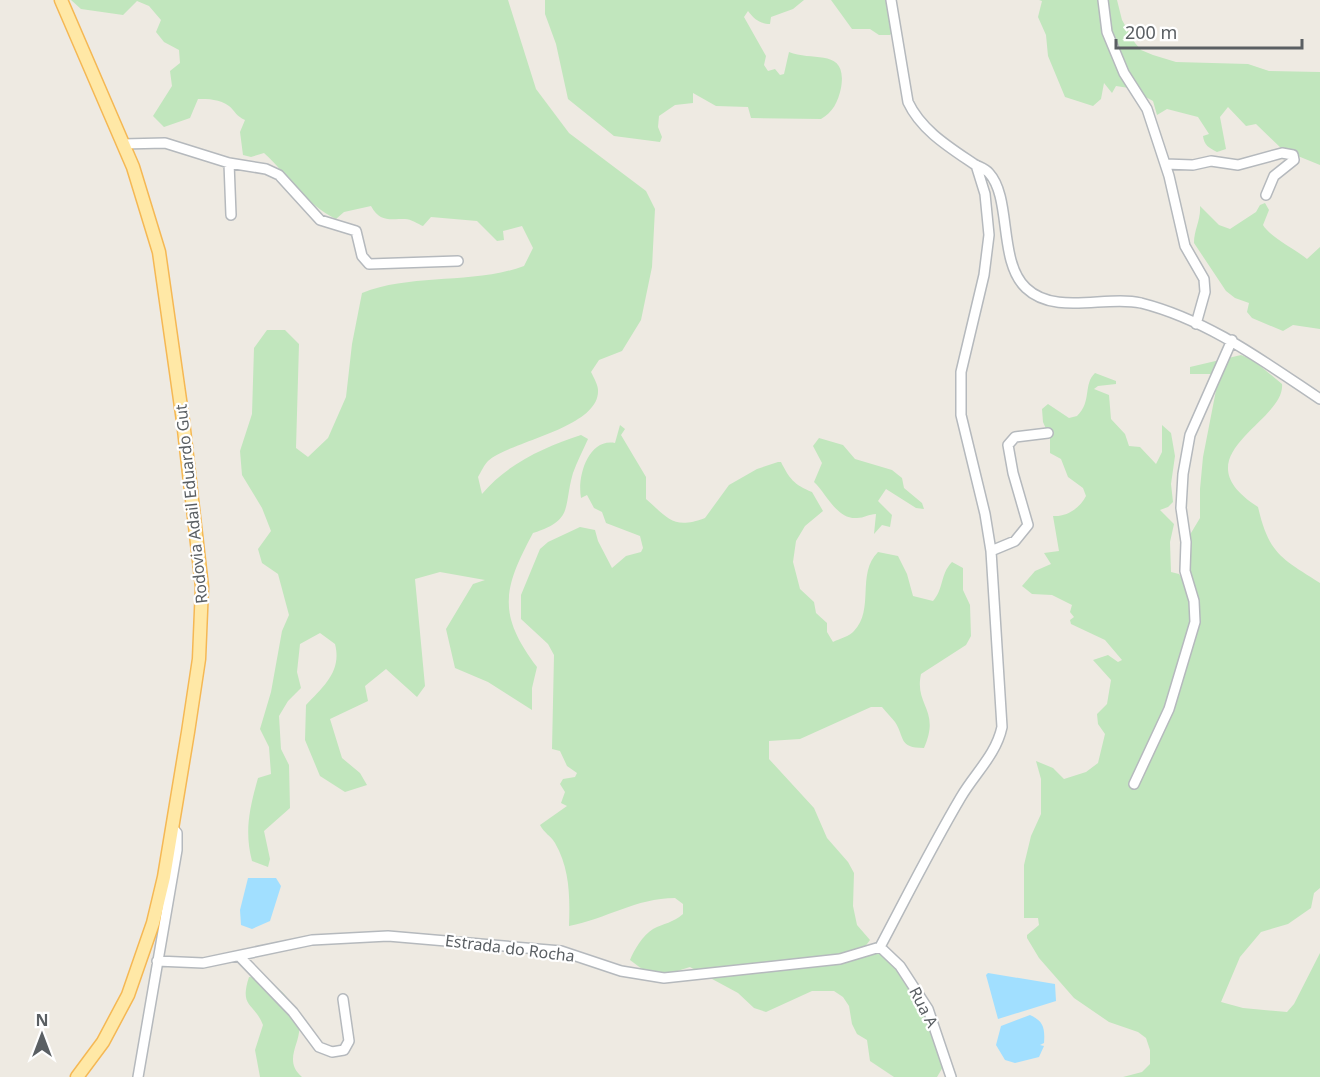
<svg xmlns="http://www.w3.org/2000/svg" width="1320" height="1077" viewBox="0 0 1320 1077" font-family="'Noto Sans',sans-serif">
	<rect width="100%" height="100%" fill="#eeeae2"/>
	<path fill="#c1e6bd" d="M71,0H508L536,89L569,133L646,191L655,209L652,267L641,320L622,351L599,360L591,372C594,378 598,385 598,390C600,428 510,441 488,461C484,465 481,472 478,477L482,494C507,464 544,447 581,435L588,439C583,450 577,462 573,473C563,508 574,520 533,533C503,589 497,614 537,667L532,688V710L488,682L455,668L446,629L473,584L485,580L440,572L415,579L425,686L417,697L386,669L365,686L368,701L330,719L342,758L360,773L367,785L345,792L320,776L305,740L306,705C324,686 342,671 335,644L320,633L300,644L297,672L301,688L288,701L279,716L281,749L289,765L290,808L264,831L270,859L268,867L252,861C244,831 250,807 258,778L271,774L269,747L260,729L271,692L282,631L289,615L278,574L262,563L258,549L271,531L262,508L242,475L240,451L252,414L254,348L267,330H285L299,344L296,448L308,457L328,438L346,397L352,344L362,293C413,273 472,285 524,266L533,248L522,226L503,231L504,240L497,241L477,221L431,217L423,226C418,224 411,219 405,219C388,219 380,222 371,206L344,212L336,219C305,204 289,176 264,153L251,157L243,155L240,132L245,120C236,116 235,111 229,106C220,99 208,99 198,99L190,118L164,127L153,116L172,86L170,71L180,63L179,50L164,42L156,32L161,20L149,6L137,1L123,15L81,9Z
		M545,0H804L793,9L771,17L770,24C760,24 754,19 748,11L744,17L766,56L764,65L768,71L775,69L780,75L784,74L789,52C813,62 848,47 841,88C838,102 833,112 821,119L751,118L748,107L716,106L693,93V103L675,105L659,116L658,127L662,137L660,142L614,136L568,99L556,44L545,14Z
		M831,0H888L895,29L890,35H879L870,29H852Z
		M1039,0H1117L1122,20L1135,43L1141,50L1153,55L1176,62L1248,64L1269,71L1320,72V165L1283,150L1256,124L1246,126L1228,107L1220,117L1226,149L1217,152C1209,148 1204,145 1203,136L1209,134L1198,117L1167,109L1157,115L1153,101L1129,88L1116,86L1112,93L1104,83L1101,99L1093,106L1065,97L1048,56L1046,35L1038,17L1042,1Z
		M1265,203L1269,210L1263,225C1270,237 1295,249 1307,259L1320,247V329L1293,325L1283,331L1252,318L1247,312L1249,303L1235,298L1226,291L1194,243C1194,229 1201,220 1200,206L1219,225L1230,229L1256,212L1260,205Z
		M1241,355L1253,360L1282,384C1286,422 1177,455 1258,507C1269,554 1281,558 1320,583V888L1314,893L1311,908L1288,924L1261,932L1240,957L1221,1002L1243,1008L1287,1012L1294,1004L1320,953V1077H1123L1142,1072L1150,1064V1050L1146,1038L1138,1032L1109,1022L1074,998L1039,958L1027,938V935L1039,925L1038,918H1024V865L1031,836L1041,814V779L1036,761L1053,768L1064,779L1086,772L1098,763L1105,734L1098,724L1097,714L1107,704L1111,680L1093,660L1108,655L1118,662L1122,660L1105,640L1071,624L1070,620L1074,617L1070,612L1072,605L1052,595L1032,594L1022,586L1035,571L1051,564L1044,553L1059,551L1053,516C1067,517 1080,508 1086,496L1083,488L1068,477L1061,459L1050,453V438L1043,422L1042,409L1048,404L1069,418L1077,416C1092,402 1083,384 1095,373L1116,381V384L1098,386L1094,389L1109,395L1111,419L1125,434L1129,446L1140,447L1156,464L1162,452V425L1171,433L1175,456L1171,484L1173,502L1168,507L1160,510L1174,524L1170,542L1171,572L1179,574L1186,585L1188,538L1200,518V489L1203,457L1218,380L1215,374H1190V367Z
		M620,425L625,429L621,435L646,477V499C668,518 673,530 705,518L729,485L757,469L778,462H781C789,478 794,485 812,492L823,511L805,526L796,541L793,562L800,589L814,602L816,613L827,623V632L833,642C839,639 850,636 854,631C875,609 856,574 878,552L898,556L907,574L913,596L933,601C944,589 940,574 952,562L963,568V590L970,605L971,636L966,645L921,674C914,706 941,709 924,748C898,748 905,737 895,722C891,717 886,712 882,707H871L800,739L769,741V759L814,808L827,838L848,862L854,873L853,906L857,925L870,940L864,948L888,955L925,1009L946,1062L937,1077H894L870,1061L867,1040L857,1034L852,1024L849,1006L843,997L834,991H812L766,1012L754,1008L738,993L690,967L658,977L654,971L646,972L630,960C634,950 643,935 653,929C664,923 673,923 683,914V904L675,898C636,898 606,919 569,926C570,897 570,869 555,843C551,836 544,833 540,825L567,806L561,803L565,792L560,784L563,779L575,777L577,773L567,766L560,751L552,749L554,655L548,644L521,619V595L540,549L548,542L580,527L595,530L598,541L612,568L626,556L641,552L643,548L640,536L606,523L602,512L594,508L587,495L581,498C577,477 588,438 615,443Z
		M819,438L843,445L855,459L892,470L902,478L904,488L922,503L924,509L916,508L886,489L878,501L892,515L890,527L882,525L874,534L876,514C869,514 864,518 857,518C837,520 826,493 814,482L822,463L813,446Z
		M249,977C275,978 295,1000 299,1025C302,1042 282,1060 302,1077H260L255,1050L263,1025C254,1002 239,1008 249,977Z"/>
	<path fill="#a1dfff" d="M248,878H276L281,886L270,921L252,929L241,925L240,910Z
		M988,973L1055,984L1056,1001L998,1019L986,975Z
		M1030,1015C1044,1021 1045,1029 1044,1043L1040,1045L1044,1046L1039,1057L1015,1063L1005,1060L996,1045L1001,1026Z"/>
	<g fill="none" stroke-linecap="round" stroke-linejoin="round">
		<defs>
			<path id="minor" d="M891,0L908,102C921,130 949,147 974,164C979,167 985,168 989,173C1012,198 998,262 1026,288C1055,316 1106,295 1141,303C1208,320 1263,361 1320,399
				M1103,0L1107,32L1124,73L1147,109L1169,176L1185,246L1204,279L1205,292L1196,324
				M123,144L165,143L229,163L266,169L279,175L320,220L356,231L362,256L369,264L458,261
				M229,163L231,215
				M1165,164L1193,165L1211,161L1238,165L1282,153L1293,155L1294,160L1274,176L1266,195
				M991,551L1015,541L1028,525L1013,473L1008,445L1015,437L1048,433
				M1134,784L1169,709L1195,622L1194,601L1185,571L1186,542L1181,508L1183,474L1190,435L1232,340
				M880,947C907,896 932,846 961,797C975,773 996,755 1002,727L991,551L985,514L961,415V372L984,275L989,235L985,194L976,165
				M880,947L900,966L928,1009L951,1077
				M240,957L293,1012L319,1047L332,1052L344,1050L349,1041L343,999
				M157,961L203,963L312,940L388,936L561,951L621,971L664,978L840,959L880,947
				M138,1077L177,850V833L172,827"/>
			<path id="major" d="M61,0L133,167L159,252L183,421L202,587L199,659L188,732L164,877L153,923L128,995L103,1042L77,1077"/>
		</defs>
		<use href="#minor" stroke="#b5b9bd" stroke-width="12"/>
		<use href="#major" stroke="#f5b854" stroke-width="15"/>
		<use href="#minor" stroke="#fff" stroke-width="9"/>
		<use href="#major" stroke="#ffe8a6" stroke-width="12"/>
	</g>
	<g text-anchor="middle" stroke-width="4.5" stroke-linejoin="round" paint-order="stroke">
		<g font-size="16" fill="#5a5f63" stroke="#fff">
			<text transform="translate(191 504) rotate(-96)" y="6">Rodovia Adail Eduardo Gut</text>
			<text transform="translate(510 948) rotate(7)" y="6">Estrada do Rocha</text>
			<text transform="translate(924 1007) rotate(63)" y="6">Rua A</text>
		</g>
	</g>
	<g transform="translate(42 1035)" stroke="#ffffff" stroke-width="4.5" paint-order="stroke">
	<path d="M0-4.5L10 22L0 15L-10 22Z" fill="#5a5f63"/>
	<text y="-9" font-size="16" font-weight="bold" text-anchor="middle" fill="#5a5f63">N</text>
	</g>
	<path d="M1116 39v9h186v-9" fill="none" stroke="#5a5f63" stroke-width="3"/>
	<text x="1125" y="39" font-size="18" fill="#5a5f63" stroke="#ffffff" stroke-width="4.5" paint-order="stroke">200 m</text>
</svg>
